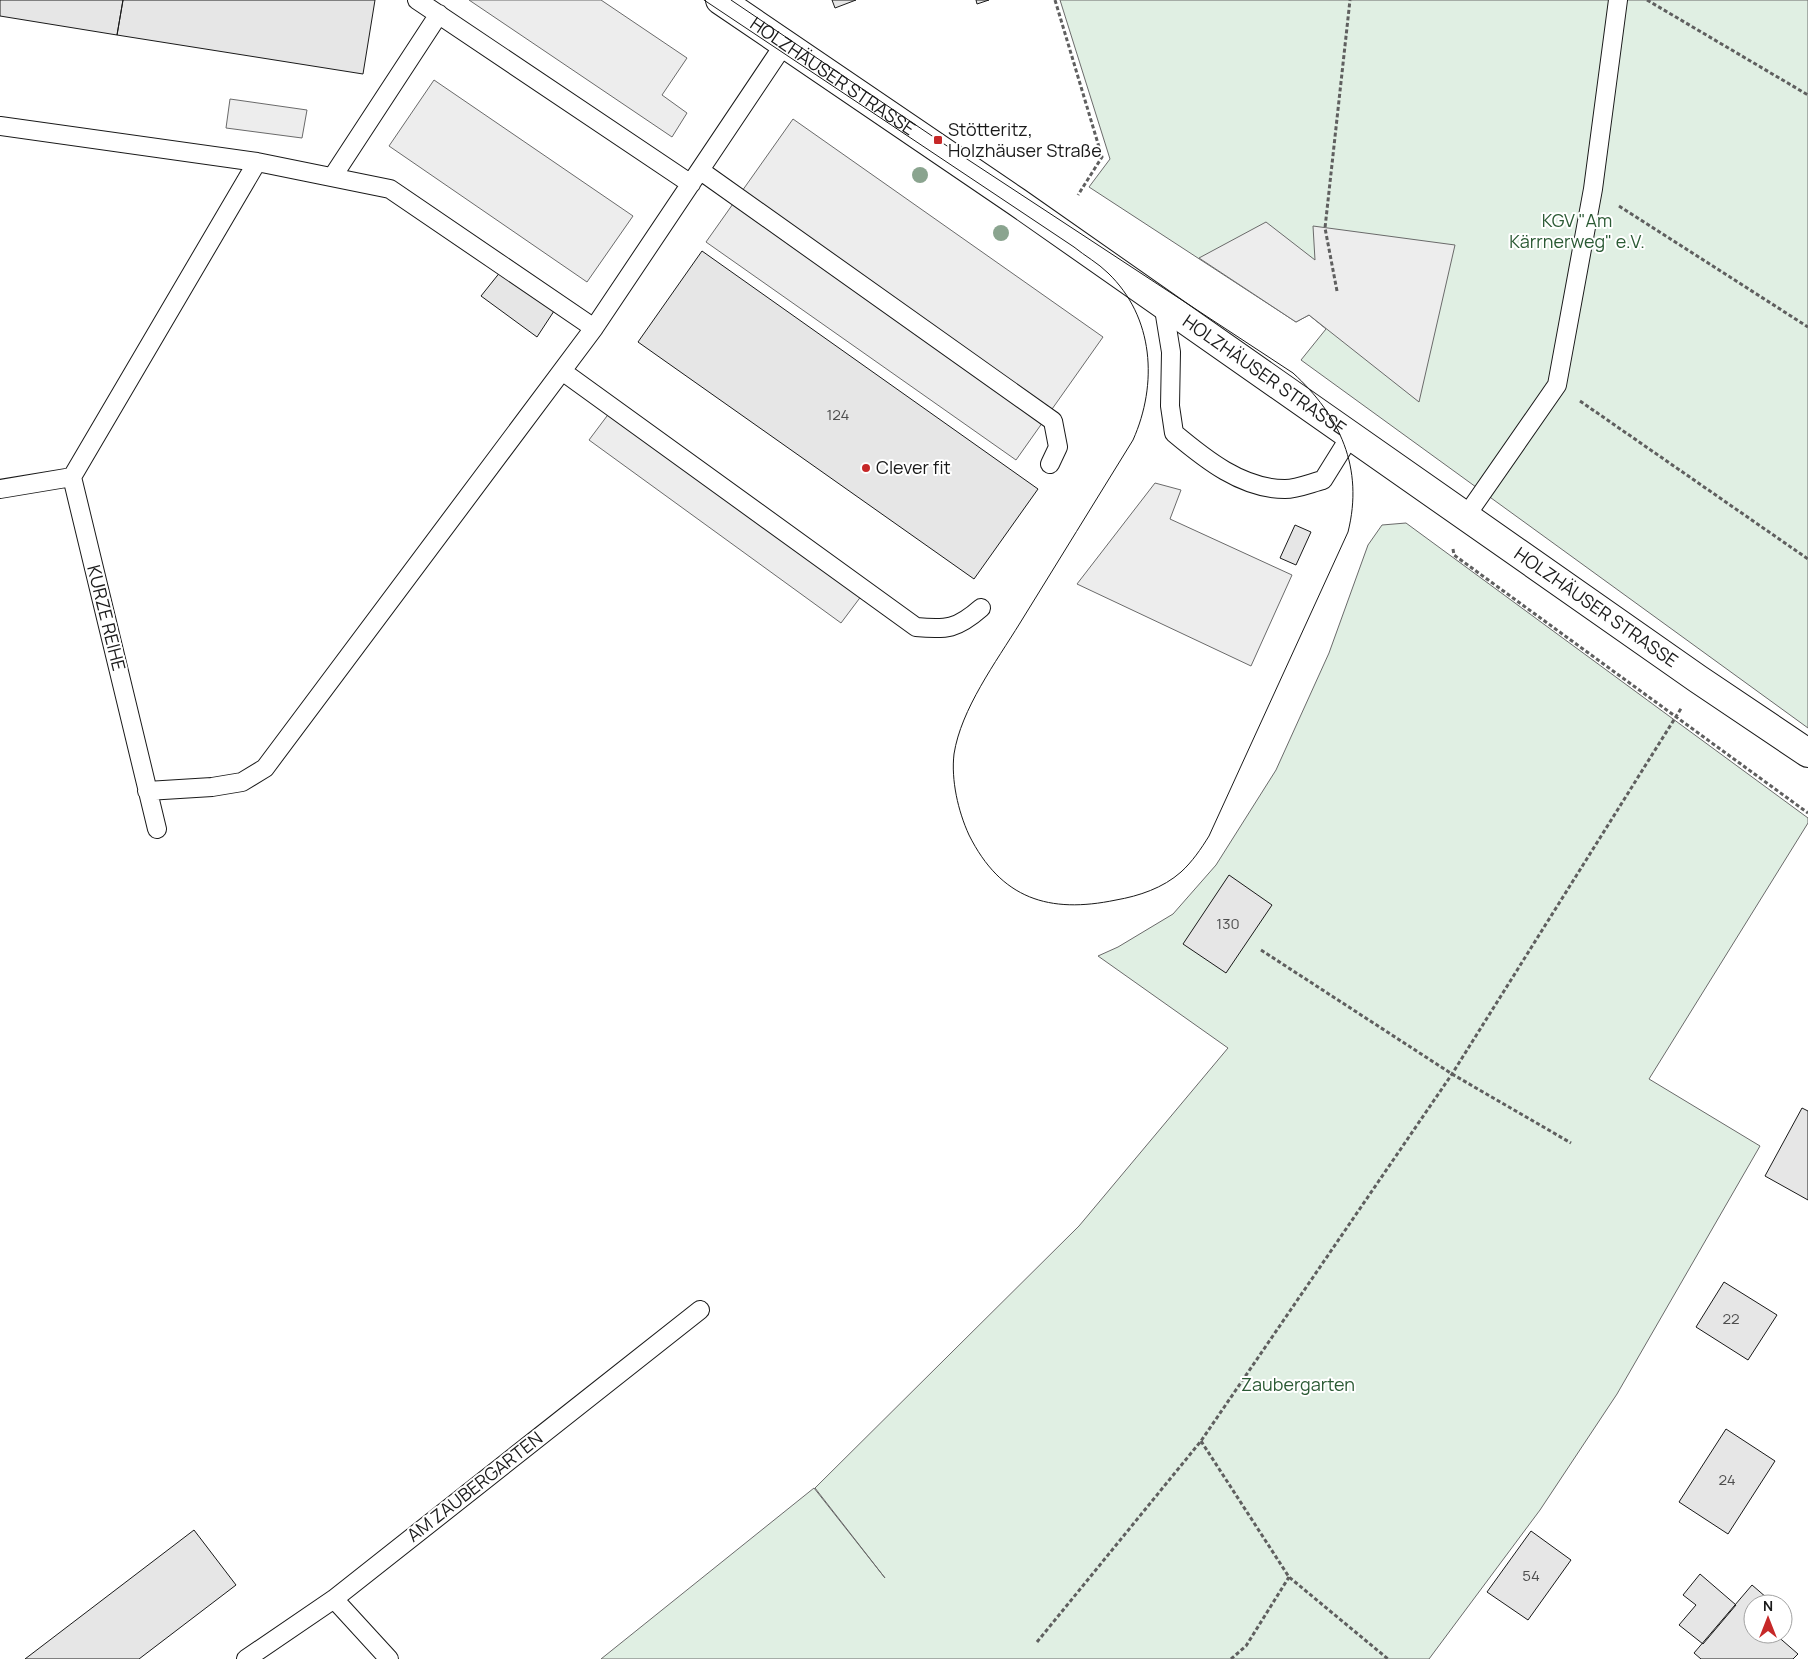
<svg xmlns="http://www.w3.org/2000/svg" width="1808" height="1659" viewBox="0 0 1808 1659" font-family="Manrope,sans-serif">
	<rect width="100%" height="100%" fill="#fff"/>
	<path fill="#e0efe3" stroke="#6a6a6a" d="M1060,0H1808V728L1301,360L1326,329L1309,315L1296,322L1089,187L1110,159Z
		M1406,523L1808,818V823L1649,1079L1760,1146L1617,1394L1540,1510L1429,1659H601L814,1488L885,1578L815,1488L1079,1226L1228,1048L1098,956L1118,947L1173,914L1216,865L1276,770L1329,653L1368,545L1382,525Z"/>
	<path fill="#ededed" stroke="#6a6a6a" d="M469,0H601L687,58L662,95L687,113L672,137Z
		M434,80L633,216L587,282L389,146Z
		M230,99L307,110L302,138L226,128Z
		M793,119L1103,337L1016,460L706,242Z
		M1266,222L1315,260L1313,226L1455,245L1419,402L1309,315L1296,322L1199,258Z
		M613,408L865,591L841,623L589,440Z
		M1155,483L1181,490L1170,519L1292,575L1251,666L1077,584Z"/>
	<path fill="#e6e6e6" stroke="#1a1a1a" d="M0,0H123L117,35L0,16Z
		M123,0H375L363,74L117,35Z
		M832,0H856L835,8Z
		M976,0H989L977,4Z
		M702,251L1038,489L974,579L638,342Z
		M501,271L556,308L537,337L481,296Z
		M1295,525L1311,532L1296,565L1280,558Z
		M1229,875L1272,905L1226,973L1183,944Z
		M1802,1108L1808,1111V1200L1765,1176Z
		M1724,1282L1777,1315L1748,1360L1696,1327Z
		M1726,1429L1775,1461L1728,1534L1679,1502Z
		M194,1530L236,1585L139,1659H25Z
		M1531,1531L1571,1560L1528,1620L1487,1592Z
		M1700,1574L1736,1605L1703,1644L1679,1625L1696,1605L1683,1595Z
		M1752,1585L1774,1604H1753V1634H1775L1798,1654L1793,1659H1701L1694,1653Z"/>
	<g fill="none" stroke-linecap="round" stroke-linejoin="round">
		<defs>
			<path id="service" d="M417,0L691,184
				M0,126L257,162
				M701,171L1053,421L1058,447L1050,464
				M333,176L439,14
				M1163,303L1171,352L1170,406L1174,433C1205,459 1242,489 1285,489C1297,489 1311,483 1323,480L1351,435
				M562,371L916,627C947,630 957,629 981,608
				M72,477L257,162L390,189L594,328
				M72,477L157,829
				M0,489L72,477
				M1466,516L1557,385L1593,189L1618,0
				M147,791L212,787L242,782L265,768L594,328L785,43
				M334,1599L389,1659
				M246,1659L334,1599L700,1310"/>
			<g id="secondary">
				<path id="s1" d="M720,0L1017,202L1698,679L1808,753"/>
			</g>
		</defs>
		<use href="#service" stroke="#1a1a1a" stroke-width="20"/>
		<use href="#secondary" stroke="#1a1a1a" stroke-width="30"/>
		<path stroke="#5f5f5f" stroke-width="3" stroke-dasharray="4 2.5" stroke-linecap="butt" d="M1055,0L1102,157L1078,195
			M1647,0L1808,95
			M1619,206L1808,327
			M1337,291L1325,228L1350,0
			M1580,401L1808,559
			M1453,549L1454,555L1808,813
			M1261,950L1452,1074L1571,1143
			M1201,1441L1289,1577L1388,1659
			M1037,1642L1201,1441L1452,1074L1682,707
			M1231,1659L1246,1646L1289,1577"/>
		<use href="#service" stroke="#fff" stroke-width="18"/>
		<use href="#secondary" stroke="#fff" stroke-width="28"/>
		<path stroke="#1a1a1a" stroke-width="1" d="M704,0L1074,247C1085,256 1098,263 1108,273C1154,317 1158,384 1133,440C1095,501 1058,562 1020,623C996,662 961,709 954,754C951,780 958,811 969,835C1001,899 1049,914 1116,900C1139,896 1163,888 1181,872C1192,862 1201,849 1209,836L1348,532C1364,468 1340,416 1293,373L938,140L731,0"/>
	</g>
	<g fill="#8aa48f">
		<circle cx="920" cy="175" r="8"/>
		<circle cx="1001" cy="233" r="8"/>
	</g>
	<g fill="#c62828" stroke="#fff" stroke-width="2">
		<rect x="933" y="135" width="10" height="10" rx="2.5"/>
		<circle cx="866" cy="468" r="5"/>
	</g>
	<g text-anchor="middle" stroke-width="4" stroke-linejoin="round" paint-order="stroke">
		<g font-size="15" fill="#4d4d4d">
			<text x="838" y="420">124</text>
			<text x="1228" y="929">130</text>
			<text x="1731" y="1324">22</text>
			<text x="1727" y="1485">24</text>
			<text x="1531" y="1581">54</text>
		</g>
		<g font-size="18" fill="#1a1a1a" stroke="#fff">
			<text dy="6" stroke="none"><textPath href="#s1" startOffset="136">HOLZHÄUSER STRASSE</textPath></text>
			<text dy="6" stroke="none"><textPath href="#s1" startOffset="661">HOLZHÄUSER STRASSE</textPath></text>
			<text dy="6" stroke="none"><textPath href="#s1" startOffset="1066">HOLZHÄUSER STRASSE</textPath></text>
			<text transform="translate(106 618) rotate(76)" y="6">KURZE REIHE</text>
			<text transform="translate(475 1487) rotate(-38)" y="6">AM ZAUBERGARTEN</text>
		</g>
		<g font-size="18" fill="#1a1a1a" stroke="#fff" text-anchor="start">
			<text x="948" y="136">Stötteritz,<tspan x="948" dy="21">Holzhäuser Straße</tspan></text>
			<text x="876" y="474">Clever fit</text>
		</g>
		<g font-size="18" fill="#2b5a34" stroke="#fff">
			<text x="1577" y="227">KGV "Am<tspan x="1577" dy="21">Kärrnerweg" e.V.</tspan></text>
			<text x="1298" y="1391">Zaubergarten</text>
		</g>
	</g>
	<g transform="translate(1768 1619)"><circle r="24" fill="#ffffff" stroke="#a3a3a3"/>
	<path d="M0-4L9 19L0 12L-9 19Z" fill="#c62828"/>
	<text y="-8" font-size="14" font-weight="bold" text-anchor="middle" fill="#1a1a1a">N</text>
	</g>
</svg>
